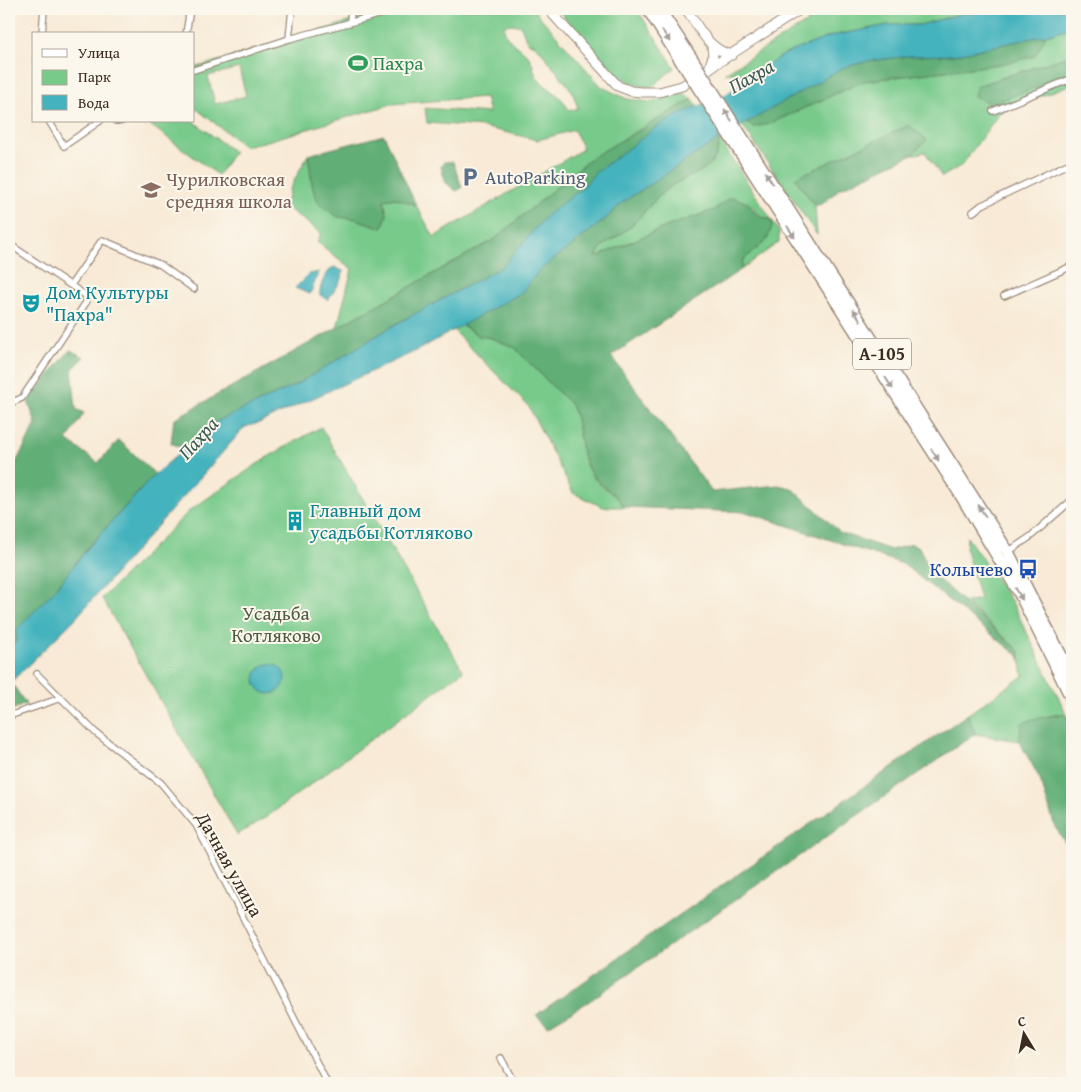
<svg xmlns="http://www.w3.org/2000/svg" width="1081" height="1092" viewBox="0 0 1081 1092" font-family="'Gentium Book Plus',serif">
	<rect width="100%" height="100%" fill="#fbf7ec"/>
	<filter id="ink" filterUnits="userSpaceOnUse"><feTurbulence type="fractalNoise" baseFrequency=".02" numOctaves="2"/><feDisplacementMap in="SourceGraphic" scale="10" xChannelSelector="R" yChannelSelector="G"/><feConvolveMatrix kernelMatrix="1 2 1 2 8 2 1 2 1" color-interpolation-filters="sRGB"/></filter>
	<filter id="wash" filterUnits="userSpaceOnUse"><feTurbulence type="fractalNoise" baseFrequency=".0096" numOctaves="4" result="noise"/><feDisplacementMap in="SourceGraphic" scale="20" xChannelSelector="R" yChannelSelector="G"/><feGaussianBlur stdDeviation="1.12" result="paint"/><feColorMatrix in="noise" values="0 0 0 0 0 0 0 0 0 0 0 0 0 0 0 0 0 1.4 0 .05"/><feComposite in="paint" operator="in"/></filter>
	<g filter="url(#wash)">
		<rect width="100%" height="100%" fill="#f8ead6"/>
		<path fill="#78ca8b" stroke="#5a7a54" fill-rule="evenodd" d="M392,9H533L602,87L627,99L652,102L683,93L693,99L591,158L495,239L337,328L352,269L317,242L321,233L286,207L289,190L308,155L313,189L338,217L356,219L382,228L387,215L384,200L396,198L416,205L434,237L583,149L574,130L538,140L483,127L427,123L425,108L489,113L485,97L392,104L264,142L244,146L194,107V68ZM512,24L521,26L527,42L535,45L541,51L572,91L578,108L569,111C564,97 551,91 540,81C533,75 534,64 529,57C519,45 504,42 504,25ZM239,68L246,96L215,104L208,76Z
			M557,9H637L675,68C668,72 658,83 652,86C640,90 623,79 614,72Z
			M886,9H1027L960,14L920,25H888L831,36L783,55L755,74L725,73L817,16Z
			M1072,27V55L977,86L1072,74V84L1000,112L962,165L942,177L925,152L911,155L927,140L795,178L815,206L817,235L742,125L746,123L754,127L769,124L864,81L1001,64L1035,56L1046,35Z
			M145,121H193L234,152L218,175Z
			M719,139L779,231V242L742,269V261L767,240L770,229L753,206L727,199L714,210L668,226L596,257C601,243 612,241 623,232C640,220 651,202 667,189C689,172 719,175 719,139Z
			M462,325L479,336L491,338L514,347L571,405C582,427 577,456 593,477C602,489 616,493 624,507H603L573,493L529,407L453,330Z
			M321,427L463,671L268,816L237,835L102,598L189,511L266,458Z
			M967,537L1012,602L1066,713L1034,719L1023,723L1019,741L975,734L968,714L1023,676L1019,651L966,602L980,599L966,550Z"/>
		<path fill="#62ae77" stroke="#4e6c4a" d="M1046,35L1035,56L1001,64L864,81L769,124L754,127L746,123L842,68L869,61L909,56L953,55Z
			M1072,55V74L991,104L974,96L977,86Z
			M693,99L698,107L682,113L595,173L581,189L546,216L502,267L396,324L294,386L216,422L185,449L171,443L174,419L495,239L591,158Z
			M909,125L927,140L911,155L839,189L824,203L815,206L795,178Z
			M384,135L416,205L396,198L384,200L387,215L382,228L356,219L338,217L319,204L313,189L308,155Z
			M719,139C719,174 689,172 667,189C650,202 639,222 621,234C610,241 601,244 596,257L668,226L714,210L732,197L748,203L759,216L770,219L773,224L767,240L742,261V269L611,356L712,492L778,485L792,488L841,533L891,550L912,544L919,547L931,573L1019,651L1020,657L903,564L746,512L624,507C615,491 597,485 589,470C578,449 581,425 571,405L514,347L491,338L479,336L462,325L521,293L540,270L603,221L623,202Z
			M444,162H453L462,188L456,191L445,182L441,167Z
			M70,350L84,357L72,370L76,409L84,413L67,440L98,463L119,440L155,474L87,548L16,642L9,647V476L36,424L28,401Z
			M11,682L26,704L9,711V684Z
			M1066,713L1072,727V853L1055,827L1040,779L1019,741L1022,723L1034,719Z
			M968,714L975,734L588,1002L548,1026L536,1015Z"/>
		<path fill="#44b3be" stroke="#406e6e" d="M1027,9H1072V27L1046,35L953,55L909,56L869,61L842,68L719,139L623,202L603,221L540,270L521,293L416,351L259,423L245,427L74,620L9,684V647L16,642L17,629L54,591L87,549L155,474L216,422L294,386L396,324L502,267L546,216L581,189L595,173L657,127L682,113L725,95L783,55L831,36L888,25H920L960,14Z
			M334,267L343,271L342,279L328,300L320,295C319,286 326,271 334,267Z
			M319,272L310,294L295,288L309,274Z
			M255 679a15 15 0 1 1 30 0a15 15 0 1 1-30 0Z"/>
	</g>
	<g filter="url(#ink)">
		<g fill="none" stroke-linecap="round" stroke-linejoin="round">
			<defs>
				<path id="street" d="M350,23L351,9
					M42,34L44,9
					M186,34L190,9
					M289,39L292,9
					M194,70L289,39L400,9
					M993,111L1068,80L1072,89
					M49,121L64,146L100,121
					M116,121H122
					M973,212L982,205L1072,162
					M9,244L85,295L87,301L22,398L13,402L9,398
					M71,285L102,240L161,265L194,289
					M1004,296L1072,266
					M1008,552L1030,537L1072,500
					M37,674L96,733L161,783L196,825L327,1083
					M9,716L61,698
					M501,1058L514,1083"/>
				<path id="secondary" d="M548,9L618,86L631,91L642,92H659L682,86L801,9
					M686,9C699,27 708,50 732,55
					M709,69L713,56L712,46"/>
				<path id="highway" d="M648,9L683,64
					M659,9L692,59
					M754,156L1008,552L1072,677
					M746,161L959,492L1020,594L1072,699"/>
			</defs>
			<use href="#street" stroke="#9a8a7a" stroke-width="8"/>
			<use href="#secondary" stroke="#9a8a7a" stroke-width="11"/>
			<use href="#highway" stroke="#9a8a7a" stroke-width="14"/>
			<use href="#street" stroke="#fff" stroke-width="5.5"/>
			<use href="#secondary" stroke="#fff" stroke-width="9"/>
			<use href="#highway" stroke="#fff" stroke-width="11"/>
			<defs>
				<path id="highway-bridge" d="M692,59L754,156
					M683,64L746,161"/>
			</defs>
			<use href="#highway-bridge" stroke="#9a8a7a" stroke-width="14" stroke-linecap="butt"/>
			<use href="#highway-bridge" stroke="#fff" stroke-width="11"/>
		</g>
		<defs><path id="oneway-solid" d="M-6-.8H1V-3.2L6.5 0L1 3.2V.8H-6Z" transform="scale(1.25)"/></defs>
		<g fill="#a79f9a">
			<use href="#oneway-solid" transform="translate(666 36) rotate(57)"/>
			<use href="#oneway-solid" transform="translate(728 115) rotate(-123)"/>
			<use href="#oneway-solid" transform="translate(769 178) rotate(-123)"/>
			<use href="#oneway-solid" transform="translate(791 232) rotate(57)"/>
			<use href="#oneway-solid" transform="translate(857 315) rotate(-123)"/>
			<use href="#oneway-solid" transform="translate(889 383) rotate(57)"/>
			<use href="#oneway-solid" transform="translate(935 455) rotate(57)"/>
			<use href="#oneway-solid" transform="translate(982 511) rotate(-122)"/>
			<use href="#oneway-solid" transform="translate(1019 594) rotate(61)"/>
		</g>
	</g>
	<defs>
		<symbol id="stadium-bare" viewBox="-9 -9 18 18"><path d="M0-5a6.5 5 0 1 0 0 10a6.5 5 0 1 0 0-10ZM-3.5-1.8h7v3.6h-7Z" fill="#2e9e5b" stroke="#fbf7ec" stroke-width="2.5" paint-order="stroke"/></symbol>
		<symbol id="parking-bare" viewBox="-9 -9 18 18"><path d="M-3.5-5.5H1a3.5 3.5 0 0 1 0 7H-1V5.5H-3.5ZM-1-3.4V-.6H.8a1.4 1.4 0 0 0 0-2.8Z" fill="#5c6f8a" stroke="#fbf7ec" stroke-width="2.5" paint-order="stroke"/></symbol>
		<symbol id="school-bare" viewBox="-9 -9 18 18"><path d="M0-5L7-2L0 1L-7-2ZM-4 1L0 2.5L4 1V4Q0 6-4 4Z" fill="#8d6e63" stroke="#fbf7ec" stroke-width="2.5" paint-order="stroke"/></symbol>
		<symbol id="theatre-bare" viewBox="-9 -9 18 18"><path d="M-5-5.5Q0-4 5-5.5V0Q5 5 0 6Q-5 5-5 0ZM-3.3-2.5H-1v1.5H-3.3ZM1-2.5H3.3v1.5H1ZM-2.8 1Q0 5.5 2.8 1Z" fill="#0f9aa8" stroke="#fbf7ec" stroke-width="2.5" paint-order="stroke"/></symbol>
		<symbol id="building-bare" viewBox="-9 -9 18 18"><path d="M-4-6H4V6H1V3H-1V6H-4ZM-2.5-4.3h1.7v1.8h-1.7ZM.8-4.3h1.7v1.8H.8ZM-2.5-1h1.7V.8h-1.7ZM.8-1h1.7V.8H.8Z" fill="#0f9aa8" stroke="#fbf7ec" stroke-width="2.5" paint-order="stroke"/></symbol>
		<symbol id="bus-bare" viewBox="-9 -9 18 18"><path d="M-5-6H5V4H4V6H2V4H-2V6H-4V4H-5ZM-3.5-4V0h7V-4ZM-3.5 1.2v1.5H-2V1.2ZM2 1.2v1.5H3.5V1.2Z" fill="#1a4fb4" stroke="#fbf7ec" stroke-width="2.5" paint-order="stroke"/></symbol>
	</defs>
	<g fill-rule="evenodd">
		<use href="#stadium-bare" x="344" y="49" width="28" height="28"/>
		<use href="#parking-bare" x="456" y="163" width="28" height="28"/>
		<use href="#school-bare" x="137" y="176" width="28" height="28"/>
		<use href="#theatre-bare" x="17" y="289" width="28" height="28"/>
		<use href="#building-bare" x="281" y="507" width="28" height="28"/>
		<use href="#bus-bare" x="1014" y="555" width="28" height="28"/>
	</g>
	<g text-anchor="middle" stroke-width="4" stroke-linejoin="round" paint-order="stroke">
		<rect fill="#fbf7ec" stroke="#75685c" stroke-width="1" x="853" y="338.5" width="58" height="31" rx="4"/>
		<g font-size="18" font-weight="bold" fill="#3b2a1e">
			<text x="882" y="360">А-105</text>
		</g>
		<g font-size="19" fill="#27864d" stroke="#fbf7ec" text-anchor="start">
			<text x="373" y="70">Пахра</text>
		</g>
		<g font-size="19" fill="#4e5e75" stroke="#fbf7ec" text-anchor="start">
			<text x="485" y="184">AutoParking</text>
		</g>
		<g font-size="19" fill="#785e54" stroke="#fbf7ec" text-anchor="start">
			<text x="166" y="186">Чурилковская<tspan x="166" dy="22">средняя школа</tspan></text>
		</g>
		<g font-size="19" fill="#0d838f" stroke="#fbf7ec" text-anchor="start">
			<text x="46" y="299">Дом Культуры<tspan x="46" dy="22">"Пахра"</tspan></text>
			<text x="310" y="517">Главный дом<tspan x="310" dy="22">усадьбы Котляково</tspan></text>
		</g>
		<g font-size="19" fill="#164399" stroke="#fbf7ec" text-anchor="end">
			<text x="1013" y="576">Колычево</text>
		</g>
		<g font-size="19" fill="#4d5a3f" stroke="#fbf7ec">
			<text x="276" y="620">Усадьба<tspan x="276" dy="22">Котляково</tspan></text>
		</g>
		<g font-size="19" fill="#3b2a1e" stroke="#fbf7ec">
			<text transform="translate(230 864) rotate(61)" y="7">Дачная улица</text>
		</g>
		<g font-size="20" font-style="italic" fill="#3e5a56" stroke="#fbf7ec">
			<text transform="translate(751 76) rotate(-29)" y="7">Пахра</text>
			<text transform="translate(198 438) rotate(-48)" y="7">Пахра</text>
		</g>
	</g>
	<rect width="1081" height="1092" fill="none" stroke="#fbf7ec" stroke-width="30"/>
	<rect x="32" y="32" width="162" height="90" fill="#fbf7ec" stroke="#aea59a"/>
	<rect x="42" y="49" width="25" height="8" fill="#ffffff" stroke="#aea59a"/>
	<text x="78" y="58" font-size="15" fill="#3b2a1e">Улица</text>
	<rect x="42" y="70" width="25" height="15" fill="#78ca8b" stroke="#aea59a"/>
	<text x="78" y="82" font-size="15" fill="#3b2a1e">Парк</text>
	<rect x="42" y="95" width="25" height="15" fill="#44b3be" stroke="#aea59a"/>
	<text x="78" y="108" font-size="15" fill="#3b2a1e">Вода</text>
	<g transform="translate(1024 1034) rotate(350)" stroke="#fbf7ec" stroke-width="4" paint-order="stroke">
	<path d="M0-4L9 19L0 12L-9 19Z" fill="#3b2a1e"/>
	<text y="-8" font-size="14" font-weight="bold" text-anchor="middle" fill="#3b2a1e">С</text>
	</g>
</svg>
